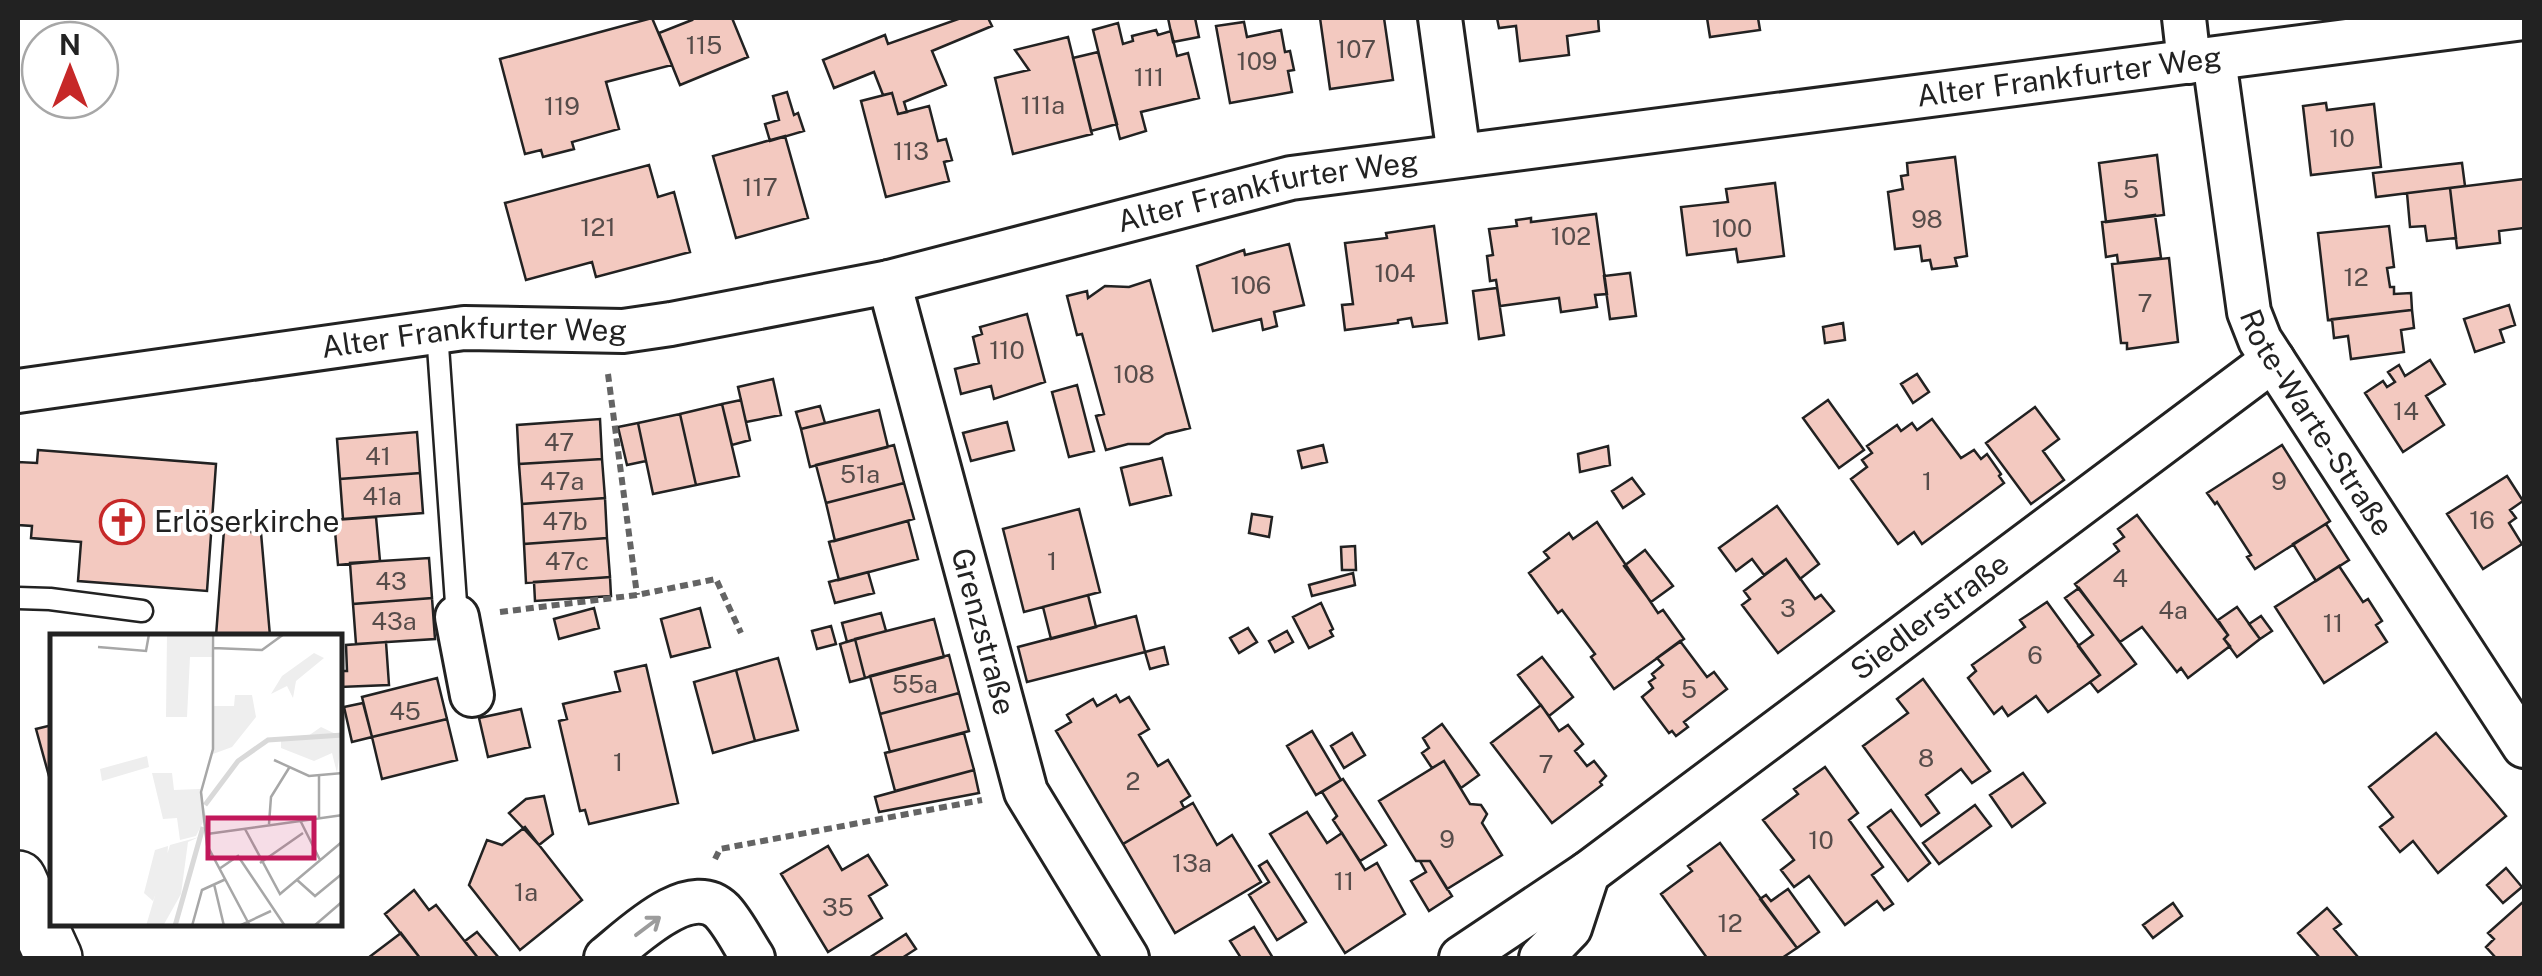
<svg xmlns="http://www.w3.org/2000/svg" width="2542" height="976" viewBox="0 0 2542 976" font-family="'Public Sans',sans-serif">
	<rect width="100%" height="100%" fill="#fff"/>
	<path fill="#f3c9c0" stroke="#222" stroke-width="2.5" d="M652,18L672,65L606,82L619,129L572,142L574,149L543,157L541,150L525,154L500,59Z
		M691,18H732L748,57L680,85L659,33L692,20Z
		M961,18H988L992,26L932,51L946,85L904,102L907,112L898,114L892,93L883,95L874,72L834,88L823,60L885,35L888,44Z
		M1168,18H1195L1199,37L1173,42Z
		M1320,18H1384L1393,80L1330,89Z
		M1497,18H1598L1599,31L1567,36L1569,55L1520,61L1516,26L1499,28Z
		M1707,18H1762H1758L1760,30L1710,37Z
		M1244,22L1247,37L1281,30L1285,52L1290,51L1294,70L1288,71L1292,92L1230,103L1216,26Z
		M1118,23L1123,44L1133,41L1132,36L1156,30L1158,35L1171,31L1177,56L1188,53L1199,98L1141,112L1146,131L1120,139L1093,30Z
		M1068,37L1092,134L1013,154L995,78L1029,70L1015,50Z
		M1098,52L1117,124L1091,131L1073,58Z
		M787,92L794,115L798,113L804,131L770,141L765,124L779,120L773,96Z
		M892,93L898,114L929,106L938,141L946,139L952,160L944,162L949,181L886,197L861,101Z
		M2326,103L2327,110L2374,104L2381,167L2311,175L2303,106Z
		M785,136L808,218L736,238L713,156Z
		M2157,155L2164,215L2106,222L2099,163Z
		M1955,157L1967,256L1955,258L1957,266L1932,269L1930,260L1922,261L1920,246L1895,249L1888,192L1903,189L1901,176L1908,175L1907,163Z
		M2462,163L2465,186L2376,197L2373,173Z
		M649,165L658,197L674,192L690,252L596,277L592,262L526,280L505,203Z
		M2524,179V228L2499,231L2500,243L2457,248L2450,188Z
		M1775,183L1784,256L1738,262L1736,249L1687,255L1681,207L1728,202L1726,189Z
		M2450,188L2456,238L2427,241L2425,226L2410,227L2407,193Z
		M1596,214L1607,294L1595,295L1597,307L1561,312L1559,298L1500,306L1496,280L1490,281L1487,256L1493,255L1489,229L1517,226L1516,220L1531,218V222Z
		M2155,215L2161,258L2118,263L2117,255L2106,257L2102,222Z
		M1434,226L1447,323L1413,327L1411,318L1398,320V323L1345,330L1342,305L1353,304L1345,243L1387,238L1386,233Z
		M2389,226L2394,267L2387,268L2390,287H2394V294L2411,293L2412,310L2328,320L2318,233Z
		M1289,244L1304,305L1274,312L1277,326L1263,330L1261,319L1213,331L1197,266L1244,250L1245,255Z
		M2169,258L2178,342L2127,349V343H2121L2112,264Z
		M1630,273L1636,316L1610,319L1604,276Z
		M1150,280L1190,428L1166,434L1149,444H1128L1106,450L1096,416L1104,414L1082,334L1077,335L1067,296L1087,291L1088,298L1105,286L1129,287Z
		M1497,288L1504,335L1479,339L1473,291Z
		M2509,305L2515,325L2500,330L2504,342L2475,352L2464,319Z
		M2412,310L2414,328L2401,330L2404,352L2351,359L2348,336L2334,338L2332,319Z
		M1027,314L1045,382L994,399L991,386L961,394L955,369L979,363L973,337L982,334L980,327Z
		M1843,323L1845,340L1825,343L1823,327Z
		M2430,360L2445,384L2426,396L2444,425L2403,452L2365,393L2383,381L2387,387L2395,382L2388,372L2399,365L2405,376Z
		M1917,374L1929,392L1913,403L1901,384Z
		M773,379L781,415L746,422L738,387Z
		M1077,385L1094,451L1069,457L1052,392Z
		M741,400L750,440L732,445L722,404Z
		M1828,400L1864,450L1839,468L1803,418Z
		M722,404L739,476L696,485L680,414Z
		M820,406L825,423L801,429L796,412Z
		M2035,407L2059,439L2043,451L2064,480L2031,504L1986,443Z
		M879,410L888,447L810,467L801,429Z
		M680,414L696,485L653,494L638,423Z
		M600,419L602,459L519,464L517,425Z
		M1932,419L1961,458L1974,450L1981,459L1987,454L2001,474L1999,476L2004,483L1922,544L1914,532L1898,544L1851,479L1867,467L1862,460L1872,453L1867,446L1897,425L1901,431L1912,423L1917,430Z
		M1007,422L1014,450L971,461L963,433Z
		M638,423L646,461L627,465L618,427Z
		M417,432L420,473L340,479L337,439Z
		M894,445L904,483L826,503L816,465Z
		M1323,445L1327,462L1302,468L1298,451Z
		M2282,445L2330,521L2255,569L2247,557L2251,555L2217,502L2215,504L2207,493Z
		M1608,446L1610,465L1580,472L1578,454Z
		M38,450L216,464L207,591L78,581L81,542L31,538L32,526L18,525V462L37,463Z
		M1162,458L1171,495L1130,505L1121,468Z
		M602,459L605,498L522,504L519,464Z
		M420,473L423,513L343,519L340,479Z
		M2507,476L2523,501L2510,510L2516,518L2509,523L2522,544L2483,569L2447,514Z
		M1632,478L1644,494L1623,508L1612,491Z
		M904,483L914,519L835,541L826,503Z
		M605,498L607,538L524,544L522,504Z
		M1777,506L1819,564L1800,579L1786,559L1764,575L1752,559L1736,571L1719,548Z
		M1079,509L1100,592L1024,612L1003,529Z
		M1252,514L1272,517L1269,537L1249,533Z
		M2137,515L2228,635L2224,639L2230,646L2188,678L2181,668L2177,672L2142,627L2120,642L2075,584L2119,551L2114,544L2124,537L2118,529Z
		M376,517L380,561L338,565L334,520Z
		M908,521L918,559L839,580L829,542Z
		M1597,522L1658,613L1663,610L1684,639L1614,689L1591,657L1595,654L1562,610L1558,613L1529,573L1549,558L1544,552L1569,533L1573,539Z
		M2326,524L2349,560L2316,581L2293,544Z
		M224,530L261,533L270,636H216Z
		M607,538L610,577L526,583L524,544Z
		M1355,546L1356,570H1342L1341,547Z
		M1645,550L1673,586L1651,602L1624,566Z
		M429,558L432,598L353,604L350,563Z
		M1786,559L1815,599L1821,595L1834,611L1778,653L1742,605L1750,599L1744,591Z
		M2339,566L2363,602L2368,599L2382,621L2376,625L2387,642L2324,683L2275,607Z
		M868,572L874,593L835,603L829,582Z
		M1353,573L1355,585L1312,596L1309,585Z
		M610,577L611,596L535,601L534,582Z
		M2079,588L2136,664L2098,692L2090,682L2100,675L2078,646L2093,635L2065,598Z
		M1088,595L1096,627L1051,639L1043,607Z
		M432,598L435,639L356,644L353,604Z
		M2047,602L2100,675L2048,712L2036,696L2008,716L2002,707L1994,714L1968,678L1976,671L1972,665L2025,627L2020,620Z
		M1321,603L1333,629L1330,631L1333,636L1309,648L1293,617Z
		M2237,607L2260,639L2237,657L2224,639L2228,635L2218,620Z
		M594,608L599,628L559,639L554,619Z
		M700,608L710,647L671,657L661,619Z
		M881,613L886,631L847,642L842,623Z
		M1136,616L1145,652L1027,682L1018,647Z
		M2261,616L2272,631L2260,639L2249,624Z
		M934,619L944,657L865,678L855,639Z
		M831,626L836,644L817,649L812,631Z
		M1248,628L1257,642L1239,653L1230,638Z
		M1287,631L1293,642L1275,652L1269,641Z
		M855,639L865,678L850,682L840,644Z
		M1680,641L1707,677L1714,672L1727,689L1684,722L1688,727L1676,736L1672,731L1669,733L1642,697L1653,688L1649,682L1655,678L1652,674L1663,665L1657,658Z
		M386,642L389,685L340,687V671H347L346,645Z
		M1164,647L1168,664L1150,669L1145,652Z
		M949,655L959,693L880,714L870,676Z
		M1542,657L1573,697L1549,716L1518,675Z
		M778,658L798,730L755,741L736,670Z
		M646,665L678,803L589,824L585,810L580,811L559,721L567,719L563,704L620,691L615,672Z
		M736,670L755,741L713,753L694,682Z
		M437,678L447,719L372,737L362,697Z
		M1923,679L1990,771L1972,783L1961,769L1926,795L1939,813L1921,826L1863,746L1908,713L1897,699Z
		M959,693L969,731L890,752L880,714Z
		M1116,695L1120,702L1129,697L1149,729L1139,735L1158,766L1168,760L1190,796L1181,802L1184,808L1123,844L1056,731L1071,722L1067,715L1093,699L1097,706Z
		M363,703L372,737L352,742L344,707Z
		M1541,705L1559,731L1568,725L1583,744L1575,751L1587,766L1594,761L1606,776L1600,782L1602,785L1552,823L1491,743Z
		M521,709L530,747L488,757L479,718Z
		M447,719L457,760L382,779L372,737Z
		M1442,724L1479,775L1461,788L1444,761L1432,768L1422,753L1429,748L1423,738Z
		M52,725V787L36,729Z
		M1312,731L1341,780L1316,795L1287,746Z
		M964,733L974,770L895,791L885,753Z
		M1352,733L1365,755L1344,768L1331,746Z
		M2436,733L2506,816L2438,873L2413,841L2400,852L2380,827L2393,817L2369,787Z
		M1444,761L1470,804L1481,805L1487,814L1482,823L1502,855L1447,889L1430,861H1416L1379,801Z
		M1825,767L1858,813L1849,820L1883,867L1872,875L1893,904L1884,910L1877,901L1845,925L1809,876L1794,887L1781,870L1794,860L1763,820L1798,794L1794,789Z
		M974,770L979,793L879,812L875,797Z
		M2023,773L2045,803L2012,827L1990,795Z
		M1343,779L1386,845L1360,861L1333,820L1337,816L1322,792Z
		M544,796L553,834L539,845L509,813L526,799Z
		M1193,803L1217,845L1232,835L1261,882L1175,933L1123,844Z
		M1975,805L1991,826L1939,864L1923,843Z
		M1891,810L1930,863L1908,881L1868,827Z
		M1307,812L1327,843L1342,833L1365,870L1377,863L1405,914L1345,953L1270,834Z
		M525,827L582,900L520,950L469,885L487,840L502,845Z
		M1720,843L1797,948L1782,958H1707L1661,894L1692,871L1688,866Z
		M828,846L842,870L868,855L887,885L869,896L882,918L828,952L781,874Z
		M1267,861L1306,922L1277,940L1249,895L1269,882L1259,866Z
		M1420,861H1430L1452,896L1429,911L1411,881L1426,872Z
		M2506,868L2522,887L2503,903L2487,885Z
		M1788,889L1819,932L1797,948L1760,899L1766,895L1771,901Z
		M414,890L429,910L436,905L478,958H420L385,914Z
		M2524,901V958H2496L2486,947L2494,939L2488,933Z
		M2173,903L2182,916L2153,938L2143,925Z
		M2327,908L2341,924L2334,929L2358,957L2356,958H2320L2298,933Z
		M1254,927L1273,958H1241L1230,941Z
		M477,932L499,958H478L465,941Z
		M401,933L420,958H368Z
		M906,934L916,949L902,958H869Z"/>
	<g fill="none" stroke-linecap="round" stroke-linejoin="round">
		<defs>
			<path id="lane" d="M437,332L457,617
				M18,598L50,599L142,611"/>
			<g id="street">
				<path d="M1440,18L1459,156"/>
				<path d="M2184,18L2189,62"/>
				<path id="s1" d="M2214,59L2249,312L2260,340L2524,746"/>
				<path id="s2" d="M889,282L1026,792L1127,958"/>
				<path id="s3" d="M18,391L464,328L623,331L671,324L889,282L1291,178L2524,18"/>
				<path d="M457,617L472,695"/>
				<path d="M606,958C631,938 690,879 722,911C734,924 743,943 753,958"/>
				<path id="s4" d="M1461,958L1588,873L2273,360"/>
				<path d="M1541,958L1570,928L1588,873"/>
			</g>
			<path id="secondary" d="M18,879L54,958"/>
		</defs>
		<use href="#lane" stroke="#222" stroke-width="25"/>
		<use href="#street" stroke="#222" stroke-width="48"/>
		<use href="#secondary" stroke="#222" stroke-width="60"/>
		<path stroke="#646464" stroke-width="6" stroke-dasharray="8 5" stroke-linecap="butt" d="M608,374L637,595
			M500,612L637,595L716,579L741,633
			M715,859L720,849L982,800"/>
		<use href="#lane" stroke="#fff" stroke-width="20"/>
		<use href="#street" stroke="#fff" stroke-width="42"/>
		<use href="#secondary" stroke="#fff" stroke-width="55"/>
	</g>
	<defs><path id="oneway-shaft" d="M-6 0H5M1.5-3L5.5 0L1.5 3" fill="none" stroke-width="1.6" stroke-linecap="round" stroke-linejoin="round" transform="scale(2.5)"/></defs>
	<use stroke="#9c9c9c" href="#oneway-shaft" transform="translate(648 926) rotate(-37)"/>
	<defs>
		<symbol id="church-ring" viewBox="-11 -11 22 22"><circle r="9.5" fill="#fff" stroke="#c62828" stroke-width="1.5"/><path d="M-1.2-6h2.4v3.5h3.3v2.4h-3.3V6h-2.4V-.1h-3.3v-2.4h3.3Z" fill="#c62828"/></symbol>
	</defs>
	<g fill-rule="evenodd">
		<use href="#church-ring" x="97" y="497" width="50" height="50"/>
	</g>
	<g text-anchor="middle" stroke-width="8" stroke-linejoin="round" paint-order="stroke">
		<g font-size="25" fill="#564c4a">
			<text x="704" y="54">115</text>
			<text x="1356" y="58">107</text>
			<text x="1257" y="70">109</text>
			<text x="1149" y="86">111</text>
			<text x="1043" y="114">111a</text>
			<text x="562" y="115">119</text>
			<text x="2342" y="147">10</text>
			<text x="911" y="160">113</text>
			<text x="760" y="196">117</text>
			<text x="2131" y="198">5</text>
			<text x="1927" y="228">98</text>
			<text x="598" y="236">121</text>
			<text x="1732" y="237">100</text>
			<text x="1571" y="245">102</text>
			<text x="1395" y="282">104</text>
			<text x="2356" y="286">12</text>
			<text x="1251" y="294">106</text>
			<text x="2145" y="312">7</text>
			<text x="1007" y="359">110</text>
			<text x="1134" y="383">108</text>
			<text x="2406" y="420">14</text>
			<text x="559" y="451">47</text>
			<text x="378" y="465">41</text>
			<text x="860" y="483">51a</text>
			<text x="562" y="490">47a</text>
			<text x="1927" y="490">1</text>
			<text x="2279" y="490">9</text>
			<text x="382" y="505">41a</text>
			<text x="2482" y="529">16</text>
			<text x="565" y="530">47b</text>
			<text x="567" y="570">47c</text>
			<text x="1052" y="570">1</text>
			<text x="2120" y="587">4</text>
			<text x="391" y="590">43</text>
			<text x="1788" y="617">3</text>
			<text x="2173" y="619">4a</text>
			<text x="394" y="630">43a</text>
			<text x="2333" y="632">11</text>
			<text x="2035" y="664">6</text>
			<text x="915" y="693">55a</text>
			<text x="1689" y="698">5</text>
			<text x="405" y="720">45</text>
			<text x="1926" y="767">8</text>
			<text x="618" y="771">1</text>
			<text x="1546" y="773">7</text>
			<text x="1133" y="790">2</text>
			<text x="1447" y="848">9</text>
			<text x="1821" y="849">10</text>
			<text x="1192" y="872">13a</text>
			<text x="1344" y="890">11</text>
			<text x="526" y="901">1a</text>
			<text x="838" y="916">35</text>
			<text x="1730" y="932">12</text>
		</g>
		<g font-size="30" fill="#222" stroke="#fff">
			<text dy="10" stroke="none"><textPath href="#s3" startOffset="2080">Alter Frankfurter Weg</textPath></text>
			<text dy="10" stroke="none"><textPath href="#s3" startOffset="1270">Alter Frankfurter Weg</textPath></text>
			<text dy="10" stroke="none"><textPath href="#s3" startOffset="460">Alter Frankfurter Weg</textPath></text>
			<text dy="10" stroke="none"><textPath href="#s1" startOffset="385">Rote-Warte-Straße</textPath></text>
			<text dy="10" stroke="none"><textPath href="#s4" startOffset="580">Siedlerstraße</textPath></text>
			<text dy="10" stroke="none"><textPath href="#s2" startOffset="362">Grenzstraße</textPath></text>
		</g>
		<g font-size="30" fill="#222" stroke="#fff" text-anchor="start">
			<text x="154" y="532">Erlöserkirche</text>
		</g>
	</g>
	<g transform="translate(50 634)">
		<rect width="292" height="292" fill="#fff"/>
		<path d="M117,0H161L162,23H140L137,83H116ZM264,19L274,24L246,47L243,64L237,52L221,60L232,42ZM185,61H202L206,83L182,113L163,120L164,72H184ZM271,93L292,103L287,139L282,119L264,127L231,114V105L258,102ZM97,122L99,133L52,147L50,135ZM102,139H122L124,156L150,155L156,182L146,202L130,206L127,184L113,185ZM149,203L138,208L131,260L113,292H96L120,211ZM118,212L117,227L103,267L94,259L105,216Z" fill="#eee"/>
		<path fill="none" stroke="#d9d9d9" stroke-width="5" d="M155,171L188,127L218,106L293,101M125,292L153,193"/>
		<path fill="none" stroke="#a7a7a7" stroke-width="2.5" d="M19,0H51M163,0V115L151,158L157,211L200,292M48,13L96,17L99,0M163,14L212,16L234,0M224,126L259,142L293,139M269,184V142M250,186L270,226M219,190L221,163L239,134M195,195L230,260L293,207M157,200L293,181M210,229L253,199M169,235L188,222L235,292M246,245L265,262L293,239M164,250L174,292M142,292L152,256L176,245M189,292L221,277M264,292L293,267"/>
		<path fill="#c2185b" fill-opacity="0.15" stroke="#c2185b" stroke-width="5" d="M158,184H264V224H158Z"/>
		<rect width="292" height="292" fill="none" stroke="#222" stroke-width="5"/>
	</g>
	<rect width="2542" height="976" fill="none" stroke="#222222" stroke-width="40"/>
	<g transform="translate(70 70)"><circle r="48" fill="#ffffff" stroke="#a7a7a7" stroke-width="2.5"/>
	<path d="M0-8L18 38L0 25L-18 38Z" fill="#c62828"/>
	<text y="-15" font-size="28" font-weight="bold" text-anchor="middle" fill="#222222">N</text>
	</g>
</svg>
